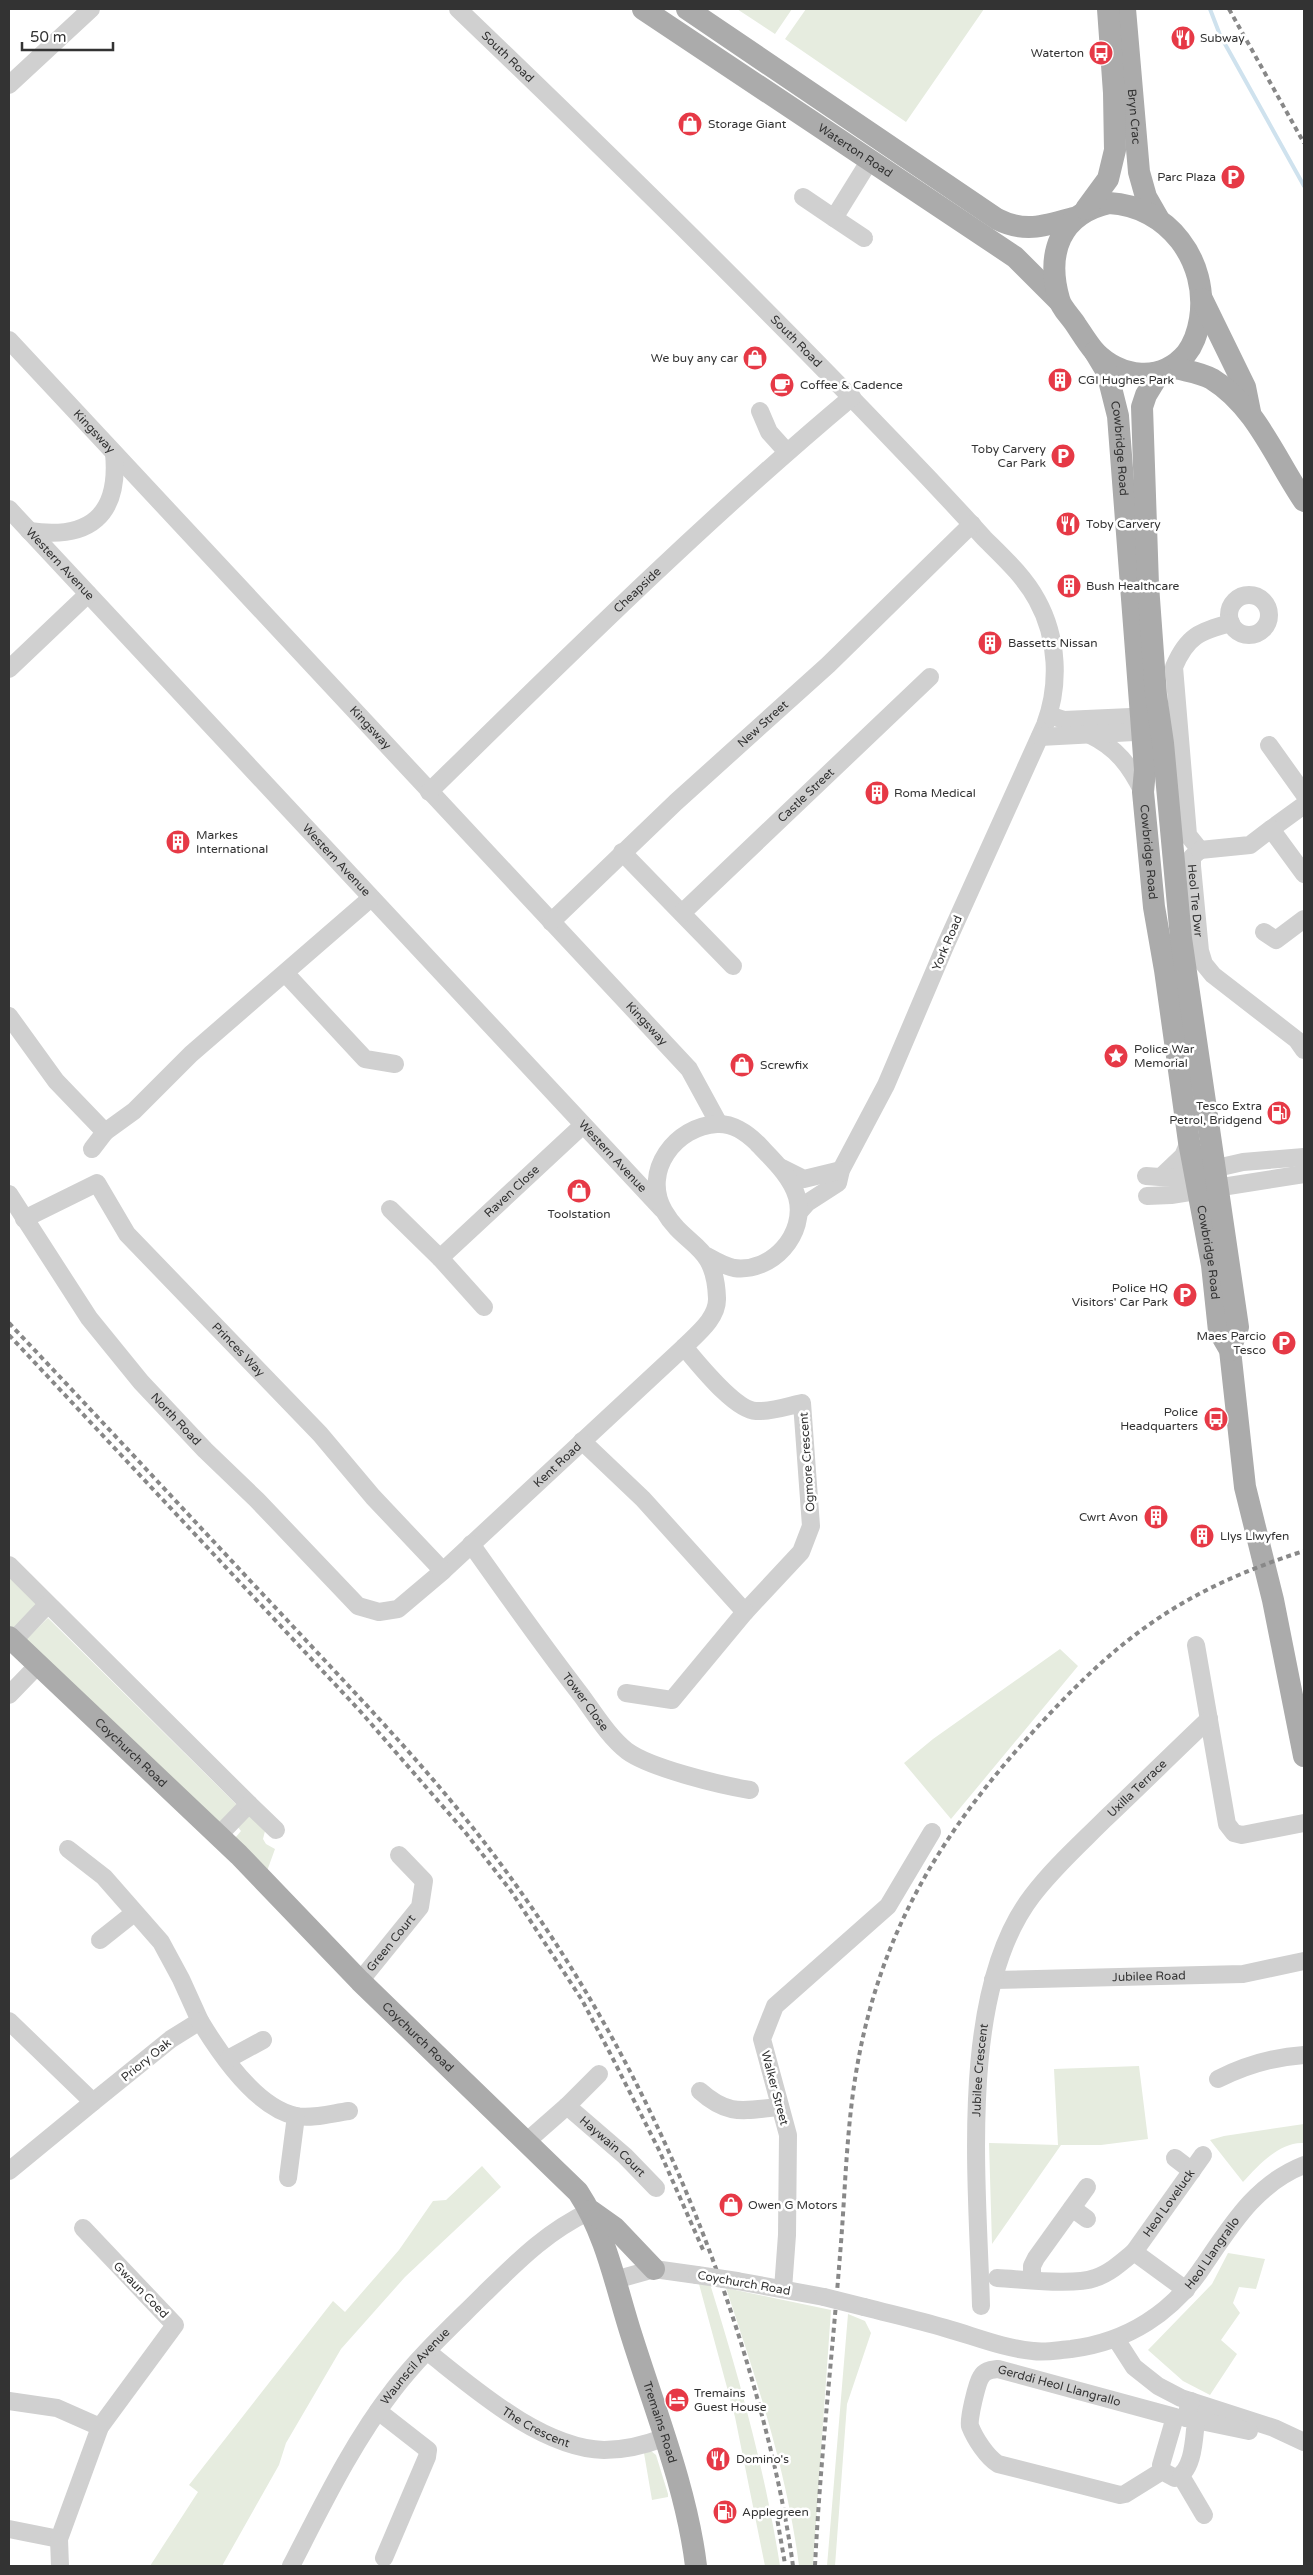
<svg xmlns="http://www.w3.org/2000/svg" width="1313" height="2575" viewBox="0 0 1313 2575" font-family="'Varela Round',sans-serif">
	<rect width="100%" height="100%" fill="#fff"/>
	<path fill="#e6ecdf" d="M737,9H792L775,34Z
		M806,9H984L906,122L785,39Z
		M9,1575L39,1606L9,1633Z
		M48,1618L238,1806L218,1827L22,1643Z
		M1060,1649L1078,1666L951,1819L904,1763L933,1739Z
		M250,1815L265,1831L263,1839L266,1844L275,1849L267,1871L235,1838L241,1831L237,1826Z
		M1139,2066L1148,2139L1101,2145H1061L992,2244L989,2143L1058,2145L1054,2069Z
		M1304,2124V2143C1280,2141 1258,2166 1243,2182L1210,2140L1224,2136Z
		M482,2166L501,2187L405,2277L341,2349L286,2443L279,2465L222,2566H150L198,2492L189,2485L333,2301L345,2312L399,2250L433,2201L446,2200Z
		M1228,2253L1265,2259L1256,2289L1239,2287L1233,2303L1240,2313L1221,2340L1237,2354L1210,2395L1183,2381L1148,2350L1212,2284Z
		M699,2284H710C739,2377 765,2470 780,2566H765L735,2417Z
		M726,2288L831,2310L813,2566H799C787,2471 756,2378 726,2288Z
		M848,2314L865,2321L871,2333L847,2404L835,2566H827Z
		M651,2451L656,2455L668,2494V2497L652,2500L644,2453Z"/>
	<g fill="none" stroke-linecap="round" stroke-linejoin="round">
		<path stroke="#cfe2ee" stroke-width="4" d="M1210,9L1220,35L1304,186"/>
		<g stroke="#d0d0d0" stroke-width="18">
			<path id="s1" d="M458,9C606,151 754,295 895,443C925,474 955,506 984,538C1003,557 1024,576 1037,600C1058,638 1060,685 1045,725L946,944L886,1085L841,1170L838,1183L807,1203L800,1211"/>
			<path d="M9,85L91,9"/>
			<path d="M803,197L834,218L870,160"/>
			<path d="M834,218L864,238"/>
			<path id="s2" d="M9,340L689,1069L719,1124"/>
			<path d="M760,411L769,432L787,452"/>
			<path id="s3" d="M9,509L662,1209"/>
			<path d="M29,531C89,540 120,516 114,453"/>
			<circle cx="1249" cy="615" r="20"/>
			<path id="s4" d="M1231,623C1200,631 1187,636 1174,667L1188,835L1200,850L1192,857V866L1200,951L1204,964L1213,975L1297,1040L1304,1050"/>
			<path d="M9,669L88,594"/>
			<path d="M1049,715L1064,720L1153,716"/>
			<path d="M1090,735C1117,748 1130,766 1143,792"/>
			<path d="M1040,737L1153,731"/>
			<path d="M1269,745L1304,794"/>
			<path id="s5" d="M429,792C567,657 704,521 852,397"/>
			<path d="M1271,829L1304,805"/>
			<path d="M1200,850L1250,845L1271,829L1304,874"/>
			<path d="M622,852L733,966"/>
			<path id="s6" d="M682,913L930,677"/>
			<path id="s7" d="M551,922L676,802L828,665L972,524"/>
			<path d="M1264,932L1276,940L1304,919"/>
			<path d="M286,974L365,1059L395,1064"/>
			<path d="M9,1016L56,1081L105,1132L134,1111L191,1054L371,898"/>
			<path d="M92,1149L105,1132"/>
			<path d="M782,1168L804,1179L841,1170"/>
			<path d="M1163,1175L1183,1156L1189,1142"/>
			<path d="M1146,1176L1173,1178L1243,1162L1304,1157"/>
			<path id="s8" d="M9,1194L89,1318L141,1382L205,1450L257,1500L358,1606L379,1612L398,1609L443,1571L684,1347C697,1334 718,1318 717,1298C715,1242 686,1249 664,1211C641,1171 676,1126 717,1124C732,1123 747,1133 757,1143C772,1159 791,1176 797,1197C807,1234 772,1273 734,1268C724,1266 716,1261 707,1256"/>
			<path d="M1147,1196L1171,1195L1304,1174"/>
			<path d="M390,1209L440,1258L484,1307"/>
			<path id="s9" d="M24,1219L97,1183L127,1234L320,1434L373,1497L443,1571"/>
			<path id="s10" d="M440,1258L583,1125"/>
			<path d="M582,1441L643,1499L745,1612L801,1552L811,1526L802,1403C788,1406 770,1412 756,1411C734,1410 698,1363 684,1347"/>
			<path id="s11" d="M471,1544C507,1595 543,1646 581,1695C595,1714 609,1737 627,1751C650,1768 720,1785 750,1790"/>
			<path d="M9,1565L249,1804L219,1835"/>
			<path d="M13,1641L47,1605"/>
			<path d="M1196,1645L1227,1824L1234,1833L1242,1835L1304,1823"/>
			<path d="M626,1693L672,1700L745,1612"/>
			<path d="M9,1695L37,1666"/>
			<path d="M249,1804L276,1830"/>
			<path d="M68,1849L104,1877L161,1942L181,1979L200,2021L171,2039L93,2102"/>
			<path d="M100,1940L134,1913"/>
			<path id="s12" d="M993,1980L1243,1974L1304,1961"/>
			<path id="s13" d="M360,1981L420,1907L424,1881L399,1855"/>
			<path d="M9,2021L93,2102L9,2171"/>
			<path d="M200,2021C220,2054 257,2108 296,2116C313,2119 333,2113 349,2111"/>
			<path d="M228,2059L263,2040"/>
			<path d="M1218,2079C1246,2065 1273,2057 1304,2055"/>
			<path d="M700,2091C729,2117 744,2110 780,2107"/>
			<path id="s14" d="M567,2106L625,2156L656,2188"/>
			<path d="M526,2142L567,2106L599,2074"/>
			<path d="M1175,2158L1192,2171"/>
			<path d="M288,2178L296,2116"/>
			<path d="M1072,2208L1087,2219"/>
			<path id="s15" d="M1134,2252L1203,2155"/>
			<path d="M997,2278C1022,2279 1073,2286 1095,2278C1110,2273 1122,2262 1134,2252L1186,2290"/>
			<path d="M1032,2279V2266L1036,2258L1087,2187"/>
			<path d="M615,2280L654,2269L697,2275"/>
			<path d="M737,2281L824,2297"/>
			<path d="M783,2289L787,2235L788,2135L762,2039L775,2006L888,1906L932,1832"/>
			<path id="s16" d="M981,2306C978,2187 957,1994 1032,1896C1053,1868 1080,1844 1105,1819C1140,1786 1174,1752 1209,1719"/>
			<path id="s17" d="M864,2307C891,2314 918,2320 945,2328C974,2336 1002,2348 1033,2351C1046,2353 1058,2350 1071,2349C1127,2342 1173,2313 1204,2265C1232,2224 1256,2184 1304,2165"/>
			<path d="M1116,2339L1134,2367L1158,2386L1181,2398L1274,2428L1304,2442"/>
			<path id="s18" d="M428,2352C475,2389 541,2448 604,2450C624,2450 645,2445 663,2438"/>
			<path d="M9,2401L57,2408L100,2427"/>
			<path d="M378,2411L428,2450L427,2457L384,2558"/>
			<path d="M1196,2420L1249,2431"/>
			<path id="s19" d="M1162,2471L1125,2494L1120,2495L998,2464C987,2457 975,2439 970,2426C968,2420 977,2383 981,2377C985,2370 991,2370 998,2369L1175,2417L1161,2465L1162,2471L1175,2478C1194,2472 1194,2437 1196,2420L1185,2418L1191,2401"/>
			<path d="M1181,2476L1204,2515"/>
			<path d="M9,2529L59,2539"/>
			<path d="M60,2566L59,2539L100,2427L175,2325L83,2228"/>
			<path id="s20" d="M291,2566C322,2506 352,2443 394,2389C420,2355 453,2325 483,2295C518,2261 546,2232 590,2211"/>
		</g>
		<g stroke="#ababab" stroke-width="22">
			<path id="s21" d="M643,9L1015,257L1059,301"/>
			<path d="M687,9L997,219C1024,233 1045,226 1073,218"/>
			<path id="s22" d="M1125,9L1139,172L1146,197L1158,218"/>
			<path d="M1109,203C1168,206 1209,261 1200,319C1198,331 1194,344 1186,354C1161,383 1121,378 1095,352C1088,344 1082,334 1076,325C1071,317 1061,308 1059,299C1046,253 1060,214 1109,203Z"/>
			<path d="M1086,209L1108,179L1115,150L1114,93L1108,9"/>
			<path d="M1202,299L1245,387L1250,412"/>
			<path id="s23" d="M1095,352L1107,372L1118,416L1141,716L1145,770L1143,792L1154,907L1165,970L1189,1142L1212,1265L1219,1331L1230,1350L1245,1487L1273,1600L1304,1756"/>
			<path d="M1172,367C1185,371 1200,372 1212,379C1256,406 1276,460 1304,501"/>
			<path d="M1160,372L1146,395L1142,407L1148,585L1156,695L1163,743L1181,938L1238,1327L1230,1350"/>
			<path id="s24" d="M9,1637L239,1855L360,1981L578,2192C607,2236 616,2288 632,2337C655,2410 687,2490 696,2566"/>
			<path d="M591,2211L615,2228L654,2269"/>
		</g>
		<path stroke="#888" stroke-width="4" stroke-dasharray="5 4" stroke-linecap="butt" d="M1229,9L1304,143
			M9,1323C102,1421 194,1521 287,1620C367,1706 450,1791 518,1888C618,2028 691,2182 742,2346C764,2418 783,2492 793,2566
			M9,1335L360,1711L465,1832L511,1891L582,2000L611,2055L659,2150L704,2252
			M776,2512L785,2564
			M815,2566C820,2463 832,2359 840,2255C845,2197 846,2137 855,2079C878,1932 943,1829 1042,1722C1124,1633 1188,1588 1304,1551"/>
		<path stroke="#d0d0d0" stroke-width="18" d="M697,2275L737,2281
			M824,2297L864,2307"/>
	</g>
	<defs>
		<symbol id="restaurant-disc" viewBox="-11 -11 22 22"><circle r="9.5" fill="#e63946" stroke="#fff"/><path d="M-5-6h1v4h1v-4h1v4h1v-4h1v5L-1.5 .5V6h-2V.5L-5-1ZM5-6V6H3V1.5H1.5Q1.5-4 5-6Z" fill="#fff"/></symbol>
		<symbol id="bus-disc" viewBox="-11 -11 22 22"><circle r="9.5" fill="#e63946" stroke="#fff"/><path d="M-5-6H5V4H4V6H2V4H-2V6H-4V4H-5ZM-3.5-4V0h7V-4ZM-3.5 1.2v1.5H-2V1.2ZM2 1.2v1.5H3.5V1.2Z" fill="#fff"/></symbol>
		<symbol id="shop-disc" viewBox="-11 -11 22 22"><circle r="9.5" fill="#e63946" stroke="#fff"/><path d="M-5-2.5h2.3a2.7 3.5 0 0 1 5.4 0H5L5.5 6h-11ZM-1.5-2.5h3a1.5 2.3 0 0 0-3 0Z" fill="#fff"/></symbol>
		<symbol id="parking-disc" viewBox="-11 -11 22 22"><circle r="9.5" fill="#e63946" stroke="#fff"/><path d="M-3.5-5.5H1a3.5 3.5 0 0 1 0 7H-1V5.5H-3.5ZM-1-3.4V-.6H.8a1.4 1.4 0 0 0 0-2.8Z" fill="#fff"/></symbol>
		<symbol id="building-disc" viewBox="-11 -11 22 22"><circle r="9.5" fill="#e63946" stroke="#fff"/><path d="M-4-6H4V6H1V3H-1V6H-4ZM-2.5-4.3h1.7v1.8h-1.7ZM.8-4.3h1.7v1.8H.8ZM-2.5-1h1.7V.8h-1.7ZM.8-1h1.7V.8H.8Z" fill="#fff"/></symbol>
		<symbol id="cafe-disc" viewBox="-11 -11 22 22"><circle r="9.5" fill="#e63946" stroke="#fff"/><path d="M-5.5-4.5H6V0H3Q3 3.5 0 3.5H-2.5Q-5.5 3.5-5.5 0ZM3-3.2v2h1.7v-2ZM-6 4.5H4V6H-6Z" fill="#fff"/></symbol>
		<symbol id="sight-disc" viewBox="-11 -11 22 22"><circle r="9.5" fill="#e63946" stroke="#fff"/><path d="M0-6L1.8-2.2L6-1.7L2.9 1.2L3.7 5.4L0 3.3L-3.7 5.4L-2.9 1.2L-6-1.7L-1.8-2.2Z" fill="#fff"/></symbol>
		<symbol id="fuel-disc" viewBox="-11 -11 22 22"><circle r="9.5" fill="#e63946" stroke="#fff"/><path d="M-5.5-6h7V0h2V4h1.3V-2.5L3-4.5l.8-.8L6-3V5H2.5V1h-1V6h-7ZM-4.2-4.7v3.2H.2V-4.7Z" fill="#fff"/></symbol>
		<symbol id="hotel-disc" viewBox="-11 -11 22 22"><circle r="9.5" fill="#e63946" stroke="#fff"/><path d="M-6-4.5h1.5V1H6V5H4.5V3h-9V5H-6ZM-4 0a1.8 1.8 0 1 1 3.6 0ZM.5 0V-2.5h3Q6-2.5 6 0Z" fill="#fff"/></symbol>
	</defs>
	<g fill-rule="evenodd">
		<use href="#restaurant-disc" x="1169" y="24" width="28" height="28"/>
		<use href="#bus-disc" x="1087" y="39" width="28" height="28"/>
		<use href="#shop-disc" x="676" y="110" width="28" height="28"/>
		<use href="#parking-disc" x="1219" y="163" width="28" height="28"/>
		<use href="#shop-disc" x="741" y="344" width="28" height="28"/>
		<use href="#building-disc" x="1046" y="366" width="28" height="28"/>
		<use href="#cafe-disc" x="768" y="371" width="28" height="28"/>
		<use href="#parking-disc" x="1049" y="442" width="28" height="28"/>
		<use href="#restaurant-disc" x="1054" y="510" width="28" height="28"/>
		<use href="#building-disc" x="1055" y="572" width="28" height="28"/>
		<use href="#building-disc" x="976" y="629" width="28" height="28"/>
		<use href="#building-disc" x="863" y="779" width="28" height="28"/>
		<use href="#building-disc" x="164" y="828" width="28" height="28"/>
		<use href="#sight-disc" x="1102" y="1042" width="28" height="28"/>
		<use href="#shop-disc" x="728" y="1051" width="28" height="28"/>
		<use href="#fuel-disc" x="1265" y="1099" width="28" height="28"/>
		<use href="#shop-disc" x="565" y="1177" width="28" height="28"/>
		<use href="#parking-disc" x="1171" y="1281" width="28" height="28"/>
		<use href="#parking-disc" x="1270" y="1329" width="28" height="28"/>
		<use href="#bus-disc" x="1202" y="1405" width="28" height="28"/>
		<use href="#building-disc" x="1142" y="1503" width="28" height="28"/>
		<use href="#building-disc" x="1188" y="1522" width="28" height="28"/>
		<use href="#shop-disc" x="717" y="2191" width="28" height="28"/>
		<use href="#hotel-disc" x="663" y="2386" width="28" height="28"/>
		<use href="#restaurant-disc" x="704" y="2445" width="28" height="28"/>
		<use href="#fuel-disc" x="711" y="2498" width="28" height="28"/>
	</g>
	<g text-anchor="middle" stroke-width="5" stroke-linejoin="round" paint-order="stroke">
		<g font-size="12" fill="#333" stroke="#fff" text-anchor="start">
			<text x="1200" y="42">Subway</text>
			<text x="1084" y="57" text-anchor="end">Waterton</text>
			<text x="708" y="128">Storage Giant</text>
			<text x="1216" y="181" text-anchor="end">Parc Plaza</text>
			<text x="738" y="362" text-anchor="end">We buy any car</text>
			<text x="1078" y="384">CGI Hughes Park</text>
			<text x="800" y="389">Coffee &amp; Cadence</text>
			<text x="1046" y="453" text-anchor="end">Toby Carvery<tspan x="1046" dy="14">Car Park</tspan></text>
			<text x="1086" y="528">Toby Carvery</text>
			<text x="1086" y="590">Bush Healthcare</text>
			<text x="1008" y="647">Bassetts Nissan</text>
			<text x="894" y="797">Roma Medical</text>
			<text x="196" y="839">Markes<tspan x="196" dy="14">International</tspan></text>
			<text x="1134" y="1053">Police War<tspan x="1134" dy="14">Memorial</tspan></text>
			<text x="760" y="1069">Screwfix</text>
			<text x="1262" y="1110" text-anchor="end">Tesco Extra<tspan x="1262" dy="14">Petrol, Bridgend</tspan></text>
			<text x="579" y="1218" text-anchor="middle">Toolstation</text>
			<text x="1168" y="1292" text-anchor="end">Police HQ<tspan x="1168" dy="14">Visitors' Car Park</tspan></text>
			<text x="1266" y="1340" text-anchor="end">Maes Parcio<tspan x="1266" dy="14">Tesco</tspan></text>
			<text x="1198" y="1416" text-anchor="end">Police<tspan x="1198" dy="14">Headquarters</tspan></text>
			<text x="1138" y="1521" text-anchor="end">Cwrt Avon</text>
			<text x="1220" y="1540">Llys Llwyfen</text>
			<text x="748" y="2209">Owen G Motors</text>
			<text x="694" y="2397">Tremains<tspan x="694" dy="14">Guest House</tspan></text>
			<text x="736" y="2463">Domino's</text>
			<text x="742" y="2516">Applegreen</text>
		</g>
		<g font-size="12" fill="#333" stroke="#fff">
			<text dy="4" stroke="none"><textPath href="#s1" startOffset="69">South Road</textPath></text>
			<text dy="4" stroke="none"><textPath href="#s22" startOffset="108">Bryn Crac</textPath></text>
			<text dy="4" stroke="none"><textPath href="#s21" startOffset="255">Waterton Road</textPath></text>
			<text dy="4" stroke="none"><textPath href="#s1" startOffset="474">South Road</textPath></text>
			<text dy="4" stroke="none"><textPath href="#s2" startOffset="125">Kingsway</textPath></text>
			<text dy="4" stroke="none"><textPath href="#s23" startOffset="101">Cowbridge Road</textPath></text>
			<text dy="4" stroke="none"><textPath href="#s3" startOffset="75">Western Avenue</textPath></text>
			<text dy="4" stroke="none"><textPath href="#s5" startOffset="290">Cheapside</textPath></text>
			<text dy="4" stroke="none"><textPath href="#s7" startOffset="290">New Street</textPath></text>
			<text dy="4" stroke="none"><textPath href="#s2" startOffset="530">Kingsway</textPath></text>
			<text dy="4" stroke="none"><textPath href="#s6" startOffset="171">Castle Street</textPath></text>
			<text dy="4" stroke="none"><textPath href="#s23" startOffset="506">Cowbridge Road</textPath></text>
			<text dy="4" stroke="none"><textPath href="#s3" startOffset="480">Western Avenue</textPath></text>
			<text dy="4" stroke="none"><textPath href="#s4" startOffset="318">Heol Tre Dwr</textPath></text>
			<text transform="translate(947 943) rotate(-67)" y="4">York Road</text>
			<text dy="4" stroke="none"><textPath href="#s2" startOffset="935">Kingsway</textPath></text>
			<text dy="4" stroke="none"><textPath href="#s3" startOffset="885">Western Avenue</textPath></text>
			<text dy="4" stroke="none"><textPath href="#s10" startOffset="98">Raven Close</textPath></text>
			<text dy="4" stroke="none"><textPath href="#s23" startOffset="911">Cowbridge Road</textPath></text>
			<text dy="4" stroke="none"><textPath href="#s9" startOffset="301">Princes Way</textPath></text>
			<text dy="4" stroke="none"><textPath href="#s8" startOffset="281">North Road</textPath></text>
			<text transform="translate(807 1462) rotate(-94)" y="4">Ogmore Crescent</text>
			<text dy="4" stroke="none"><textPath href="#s8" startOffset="798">Kent Road</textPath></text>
			<text dy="4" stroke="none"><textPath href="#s11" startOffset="195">Tower Close</textPath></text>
			<text dy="4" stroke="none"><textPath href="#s24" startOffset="168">Coychurch Road</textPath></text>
			<text dy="4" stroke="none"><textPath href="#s16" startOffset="571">Uxilla Terrace</textPath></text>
			<text dy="4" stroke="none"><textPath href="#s13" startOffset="49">Green Court</textPath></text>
			<text dy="4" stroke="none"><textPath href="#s12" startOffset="156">Jubilee Road</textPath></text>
			<text dy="4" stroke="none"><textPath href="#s24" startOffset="572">Coychurch Road</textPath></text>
			<text transform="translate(146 2060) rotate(-39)" y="4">Priory Oak</text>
			<text dy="4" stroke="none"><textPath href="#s16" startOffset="236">Jubilee Crescent</textPath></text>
			<text transform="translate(775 2088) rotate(75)" y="4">Walker Street</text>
			<text dy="4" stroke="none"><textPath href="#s14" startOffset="61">Haywain Court</textPath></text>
			<text dy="4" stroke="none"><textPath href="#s15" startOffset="60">Heol Loveluck</textPath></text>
			<text dy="4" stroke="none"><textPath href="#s17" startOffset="390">Heol Llangrallo</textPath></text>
			<text transform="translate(744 2283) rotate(10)" y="4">Coychurch Road</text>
			<text transform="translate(141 2290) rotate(46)" y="4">Gwaun Coed</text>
			<text dy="4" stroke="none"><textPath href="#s20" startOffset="236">Waunscil Avenue</textPath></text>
			<text dy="4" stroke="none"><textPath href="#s19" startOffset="356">Gerddi Heol Llangrallo</textPath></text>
			<text dy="4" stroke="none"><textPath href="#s24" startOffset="1040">Tremains Road</textPath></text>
			<text dy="4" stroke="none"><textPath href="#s18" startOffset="132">The Crescent</textPath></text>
		</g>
	</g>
	<rect width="1313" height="2575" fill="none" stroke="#333333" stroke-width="20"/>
	<path d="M22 42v8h91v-8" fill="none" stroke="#333333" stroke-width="2.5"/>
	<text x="30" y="42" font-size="15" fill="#333333" stroke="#ffffff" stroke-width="4" paint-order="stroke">50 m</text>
</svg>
